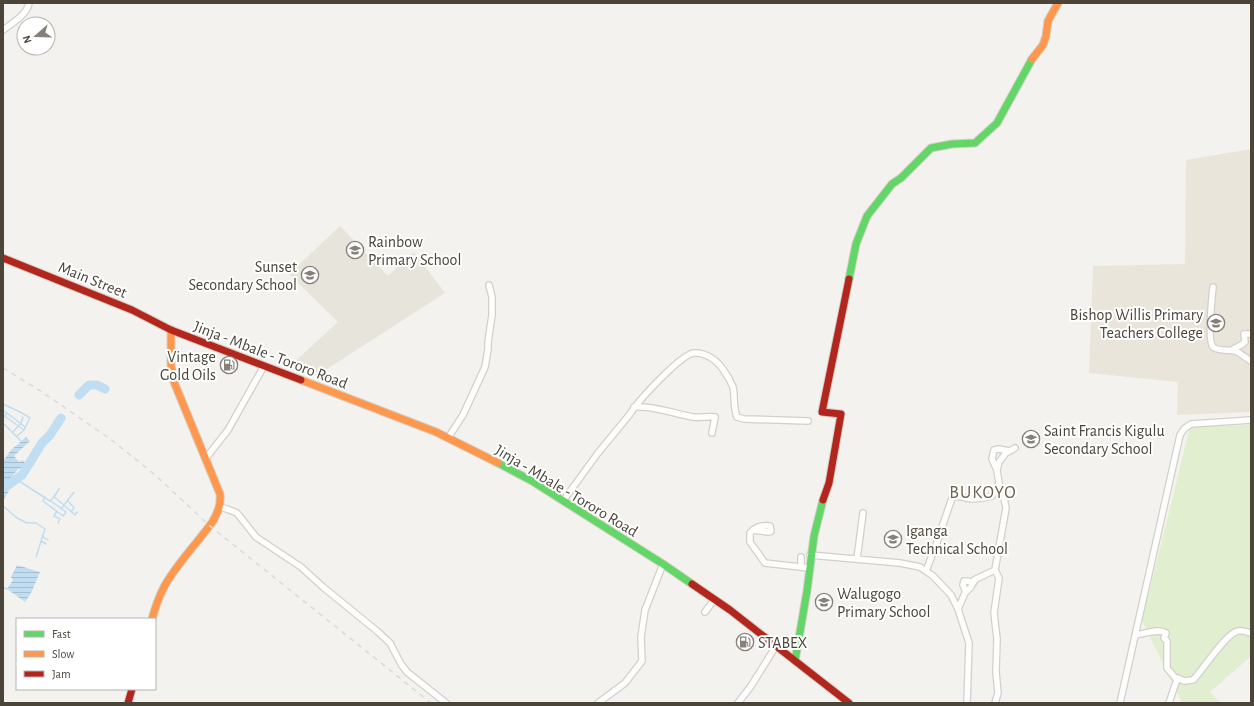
<svg xmlns="http://www.w3.org/2000/svg" width="1254" height="706" viewBox="0 0 1254 706" font-family="'Alegreya Sans',sans-serif">
	<defs>
		<pattern id="water-rules" width="6" height="5" patternUnits="userSpaceOnUse"><rect width="6" height="5" fill="#c0ddf1"/><path d="M0 2.5h6" fill="none" stroke="#a6bfcf"/></pattern>
	</defs>
	<rect width="100%" height="100%" fill="#f4f2ee"/>
	<path fill="#e7e4dc" d="M340,226L388,276L414,252L445,293L316,376L290,366L338,322L289,274Z"/>
	<path fill="#eae5da" d="M1251,149V412L1177,415L1178,382L1089,373L1093,266L1185,264L1186,160Z"/>
	<path fill="#e1eecf" d="M1251,425V656L1210,692L1221,703H1182L1142,621L1190,427Z"/>
	<path fill="url(#water-rules)" d="M26,437L30,441L14,456L19,462L22,460L25,462L23,467L18,469L12,477L3,483L6,488L9,491L4,499L3,503V461L11,450Z
		M17,565L40,572L31,593L25,602L7,589L13,580L11,577Z"/>
	<g fill="none" stroke-linecap="round" stroke-linejoin="round">
		<path stroke="#c0ddf1" stroke-width="1.5" d="M3,404L22,413L30,418L24,430L17,436
			M3,410L25,427
			M3,415L24,430
			M3,418L7,413
			M3,423L21,441
			M13,432L21,423L23,417
			M16,479L50,501L54,497C62,503 68,509 75,515L77,512
			M45,497L43,501L63,516L66,512L51,501
			M54,497L59,489
			M68,501L74,508L71,512
			M3,506L17,518L27,523H36L45,529L36,557
			M61,509L74,492
			M57,511L54,516L60,519L58,523
			M42,536L48,540
			M41,541L46,544
			M3,587L7,589"/>
		<path stroke="#c0ddf1" stroke-width="9" d="M79,395L89,385H97L105,389
			M3,486H7L22,475L42,443L50,435L61,418"/>
		<defs>
			<path id="street" d="M3,30C12,23 27,15 29,3
				M1213,287C1212,297 1207,341 1213,347C1219,352 1229,349 1235,351C1241,353 1245,358 1251,361
				M1232,350C1236,347 1241,346 1245,342L1244,334H1251
				M634,407C650,405 676,414 693,417C699,418 708,416 715,417L712,433
				M448,438L463,415L485,367L488,349V342L492,315V297L489,285
				M206,458L228,430L264,366
				M997,470L992,459L994,450L999,449L1009,451
				M563,501L598,453L630,414C637,402 681,354 694,353C706,352 718,361 724,371C727,375 731,382 733,387C735,397 733,407 737,417L744,419L808,421
				M220,507L227,509L237,513L256,537L301,567L323,587L377,631L390,643L401,664L407,672L446,703
				M753,530L769,532L771,531L770,526C762,525 755,527 750,533V542L765,563L809,568
				M810,555L900,563L920,567L933,576L951,595L958,609L969,643L967,703
				M801,557V567
				M857,559L863,513
				M926,571L936,545L952,498C958,494 965,499 972,499C979,499 985,498 992,496L999,484
				M966,592L963,585L964,581L974,582
				M958,609L965,593L971,587L974,580L995,570
				M705,612L714,600
				M1135,635C1145,634 1158,628 1166,633L1164,638L1167,641V668L1177,680
				M598,703L625,683L642,661L641,637L645,610L663,564
				M738,703L751,686L776,646
				M995,703L998,693L996,672L997,639L994,613L999,578L995,570L1006,508L1003,493L999,484L997,470L999,462L1006,453L1015,448
				M1120,703L1180,435L1184,429L1191,424L1251,420
				M1169,703L1176,682L1178,678L1184,681L1193,680C1202,671 1227,632 1238,631C1242,630 1247,632 1251,633"/>
			<path id="fast" d="M849,279L856,244L867,216L892,184L901,178L931,148L952,144L975,143L997,123L1032,59
				M498,463L532,481L663,564L692,584
				M795,661L807,591L814,536L823,500"/>
			<path id="slow" d="M1032,59L1043,45L1046,36L1048,21L1058,3
				M301,380L436,432L498,463
				M152,619C155,608 159,597 164,587C177,563 197,544 213,521C218,512 221,505 220,494L174,382L171,365V330"/>
			<path id="jam" d="M3,258L132,310L171,330L301,380
				M823,500L829,483L841,414L822,412L849,279
				M692,584L730,610L849,703
				M128,703L132,689"/>
		</defs>
		<use href="#street" stroke="#d2d0cb" stroke-width="8"/>
		<use href="#fast" stroke="#d3cfc5" stroke-width="9"/>
		<use href="#slow" stroke="#d3cfc5" stroke-width="9"/>
		<use href="#jam" stroke="#d3cfc5" stroke-width="9"/>
		<use href="#street" stroke="#fdfdfc" stroke-width="5.5"/>
		<use href="#fast" stroke="#63d668" stroke-width="7"/>
		<use href="#slow" stroke="#ff974d" stroke-width="7"/>
		<use href="#jam" stroke="#b3261e" stroke-width="7"/>
		<path stroke="#dbdbda" stroke-width="1.5" stroke-dasharray="5 5" stroke-linecap="butt" d="M3,368L39,390L109,438L154,474L210,526L431,703"/>
	</g>
	<defs>
		<symbol id="school-ring" viewBox="-11 -11 22 22"><circle r="9.5" fill="#fff" stroke="#868178" stroke-width="1.5"/><path d="M0-5L7-2L0 1L-7-2ZM-4 1L0 2.5L4 1V4Q0 6-4 4Z" fill="#868178"/></symbol>
		<symbol id="fuel-ring" viewBox="-11 -11 22 22"><circle r="9.5" fill="#fff" stroke="#868178" stroke-width="1.5"/><path d="M-5.5-6h7V0h2V4h1.3V-2.5L3-4.5l.8-.8L6-3V5H2.5V1h-1V6h-7ZM-4.2-4.7v3.2H.2V-4.7Z" fill="#868178"/></symbol>
	</defs>
	<g fill-rule="evenodd">
		<use href="#school-ring" x="345" y="240" width="20" height="20"/>
		<use href="#school-ring" x="300" y="265" width="20" height="20"/>
		<use href="#school-ring" x="1206" y="313" width="20" height="20"/>
		<use href="#fuel-ring" x="219" y="355" width="20" height="20"/>
		<use href="#school-ring" x="1021" y="429" width="20" height="20"/>
		<use href="#school-ring" x="883" y="529" width="20" height="20"/>
		<use href="#school-ring" x="814" y="592" width="20" height="20"/>
		<use href="#fuel-ring" x="735" y="632" width="20" height="20"/>
	</g>
	<g text-anchor="middle" stroke-width="4" stroke-linejoin="round" paint-order="stroke">
		<g font-size="16" fill="#4b4439" stroke="#fff" text-anchor="start">
			<text x="368" y="247">Rainbow<tspan x="368" dy="18">Primary School</tspan></text>
			<text x="297" y="272" text-anchor="end">Sunset<tspan x="297" dy="18">Secondary School</tspan></text>
			<text x="1203" y="320" text-anchor="end">Bishop Willis Primary<tspan x="1203" dy="18">Teachers College</tspan></text>
			<text x="216" y="362" text-anchor="end">Vintage<tspan x="216" dy="18">Gold Oils</tspan></text>
			<text x="1044" y="436">Saint Francis Kigulu<tspan x="1044" dy="18">Secondary School</tspan></text>
			<text x="906" y="536">Iganga<tspan x="906" dy="18">Technical School</tspan></text>
			<text x="837" y="599">Walugogo<tspan x="837" dy="18">Primary School</tspan></text>
			<text x="758" y="648">STABEX</text>
		</g>
		<g font-size="16" fill="#4b4439" stroke="#fff">
			<text transform="translate(93 279) rotate(22)" y="6">Main Street</text>
			<text transform="translate(271 354) rotate(21)" y="6">Jinja - Mbale - Tororo Road</text>
			<text transform="translate(567 490) rotate(31)" y="6">Jinja - Mbale - Tororo Road</text>
		</g>
		<g font-size="18" letter-spacing="1" fill="#6e6250" stroke="#fff">
			<text x="983" y="498">BUKOYO</text>
		</g>
	</g>
	<rect width="1254" height="706" fill="none" stroke="#4b4439" stroke-width="8"/>
	<rect x="16" y="618" width="140" height="72" fill="#ffffff" stroke="#b7b4b0"/>
	<rect x="24" y="631" width="20" height="6" fill="#63d668" stroke="#b7b4b0"/>
	<text x="52" y="638" font-size="12" fill="#4b4439">Fast</text>
	<rect x="24" y="651" width="20" height="6" fill="#ff974d" stroke="#b7b4b0"/>
	<text x="52" y="658" font-size="12" fill="#4b4439">Slow</text>
	<rect x="24" y="671" width="20" height="6" fill="#b3261e" stroke="#b7b4b0"/>
	<text x="52" y="678" font-size="12" fill="#4b4439">Jam</text>
	<g transform="translate(36 36) rotate(250)"><circle r="19" fill="#ffffff" stroke="#b7b4b0"/>
	<path d="M0-3L7 15L0 10L-7 15Z" fill="#868178"/>
	<text y="-6" font-size="11" font-weight="bold" text-anchor="middle" fill="#4b4439">N</text>
	</g>
</svg>
